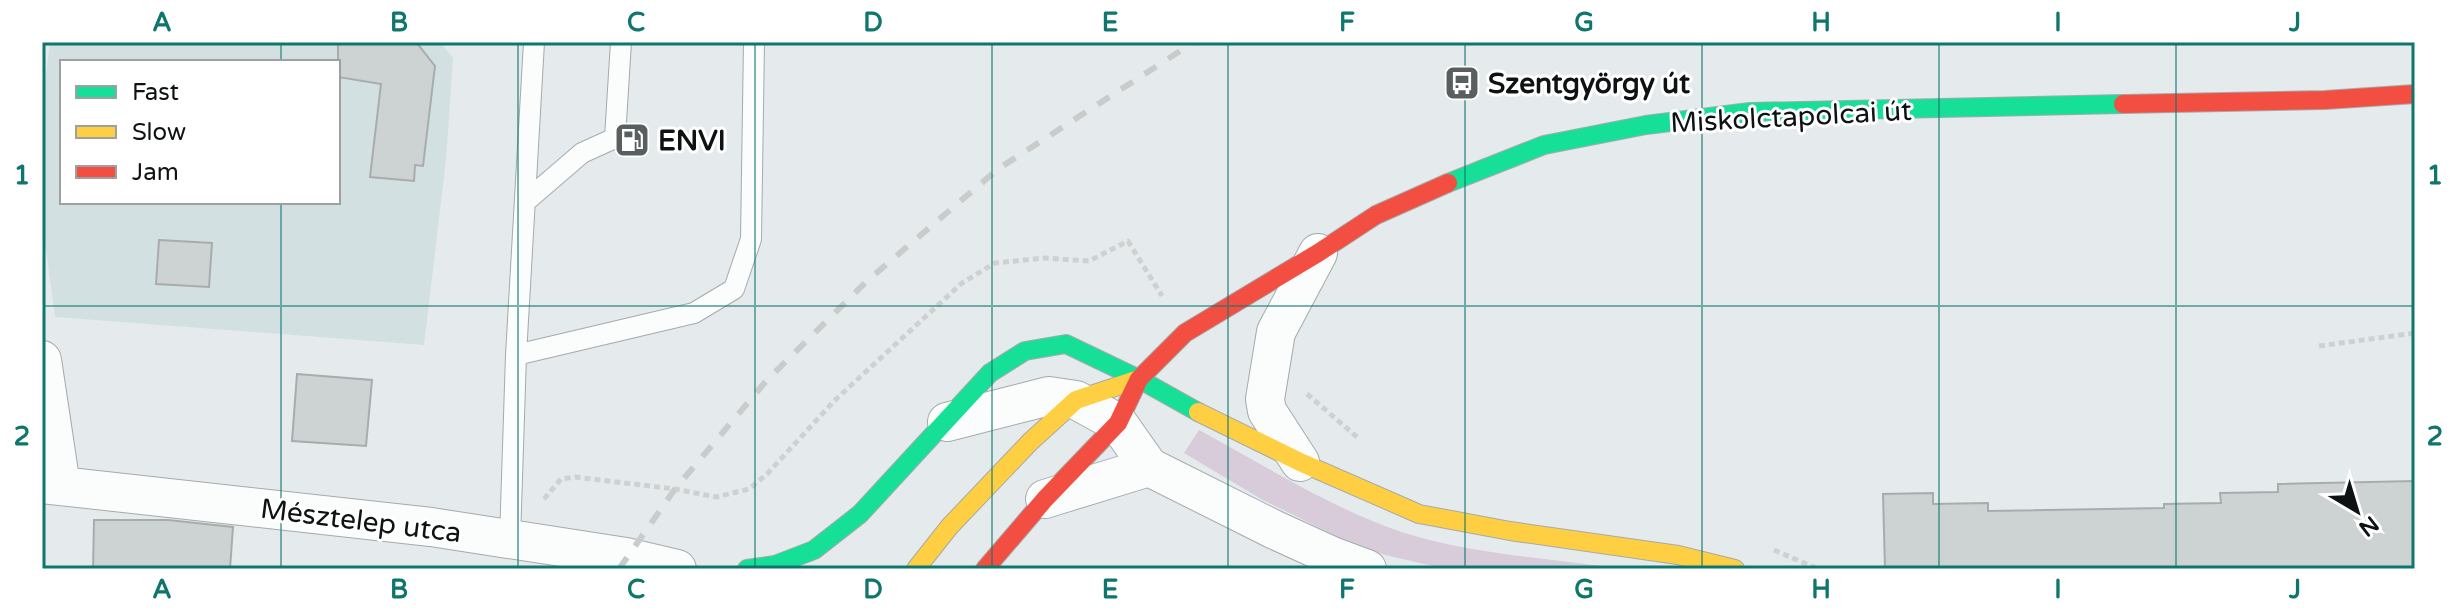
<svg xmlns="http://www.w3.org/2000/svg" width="2457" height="611" viewBox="0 0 2457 611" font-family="'Varela Round',sans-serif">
	<rect width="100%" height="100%" fill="#e5ebec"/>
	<path fill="#d3e0e1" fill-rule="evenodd" d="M50,42H440L453,58L446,160L424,345L55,317L42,220V106ZM62,62H338V202H62Z"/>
	<path fill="#d8ccda" d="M1199,430C1260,463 1320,501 1385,526C1457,554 1544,557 1621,569H1446L1385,555L1340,538L1261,499L1184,453Z"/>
	<path fill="#cdd2d3" stroke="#a7acac" stroke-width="2" d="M338,42H416L435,66L423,166L415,165L414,181L370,177L381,84L338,77Z
		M159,240L212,243L209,287L156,284Z
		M297,374L372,380L366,446L292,441Z
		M2415,481V569H1885L1883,494L1933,493V504L1988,503V511L2164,508V504L2221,503L2220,493L2278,492V484Z
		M94,520H168L233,527L230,569H93Z"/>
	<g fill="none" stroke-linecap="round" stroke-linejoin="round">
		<defs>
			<path id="lane" d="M525,202L582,153L615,138L621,42
				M516,355L694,313L734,289L751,239L754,42
				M510,539L516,355L534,42"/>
			<path id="street" d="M42,360L61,486
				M947,422L1049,396L1076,400L1118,423L1149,467L1275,530L1332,556L1367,569
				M1300,462L1267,411L1265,399L1276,332L1318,253
				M42,484L431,527L626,557L677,569
				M1045,499L1149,467"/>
			<path id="fast" d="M1448,183L1544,145L1646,125L1750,112L2123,104
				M747,569L775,565L814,550L860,514L990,373L1025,351L1066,344L1139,379L1198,412"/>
			<path id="slow" d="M1198,412L1300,462L1419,514L1510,531L1678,555L1735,569
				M916,569L950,526L1030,442L1076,400L1139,379"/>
			<path id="jam" d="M2123,104L2325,100L2415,94
				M985,569L1045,499L1118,423L1139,379L1185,333L1318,253L1376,215L1448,183"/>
		</defs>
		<use href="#lane" stroke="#a5aaab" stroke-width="22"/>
		<use href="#street" stroke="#a5aaab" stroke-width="40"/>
		<use href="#fast" stroke="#a5aaab" stroke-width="20"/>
		<use href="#slow" stroke="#a5aaab" stroke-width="20"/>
		<use href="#jam" stroke="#a5aaab" stroke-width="20"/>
		<path stroke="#cfd1d1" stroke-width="5" stroke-dasharray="6 4" stroke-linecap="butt" d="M2319,346L2415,333
			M1307,394L1357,437
			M544,499L561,479L575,477L675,489L716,497L749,489L768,473L834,401L962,283L995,263L1044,258L1089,261L1128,241L1162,296
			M1774,550L1818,569"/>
		<use href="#lane" stroke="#fbfcfc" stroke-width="20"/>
		<use href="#street" stroke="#fbfcfc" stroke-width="38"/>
		<use href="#fast" stroke="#16e098" stroke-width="18"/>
		<use href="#slow" stroke="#ffcf43" stroke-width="18"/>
		<use href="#jam" stroke="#f24e42" stroke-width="18"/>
		<path stroke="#cacccc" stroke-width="6" stroke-dasharray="14 14" stroke-linecap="butt" d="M619,569L675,489L767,380L867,281L998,169L1194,42"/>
	</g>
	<path fill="none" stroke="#0f766e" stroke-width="2" stroke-opacity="0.55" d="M281,42V62M518,42V569M755,42V569M992,42V569M1228,42V569M1465,42V569M1702,42V569M1939,42V569M2176,42V569M281,202V569M42,306H2415"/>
	<defs>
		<symbol id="bus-square" viewBox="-11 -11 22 22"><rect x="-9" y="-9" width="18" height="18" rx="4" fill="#595e5e" stroke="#fff"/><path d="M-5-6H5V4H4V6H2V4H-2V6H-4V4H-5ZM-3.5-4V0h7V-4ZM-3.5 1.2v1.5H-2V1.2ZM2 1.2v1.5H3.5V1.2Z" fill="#fff"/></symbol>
		<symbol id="fuel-square" viewBox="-11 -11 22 22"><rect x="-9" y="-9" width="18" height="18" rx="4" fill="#595e5e" stroke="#fff"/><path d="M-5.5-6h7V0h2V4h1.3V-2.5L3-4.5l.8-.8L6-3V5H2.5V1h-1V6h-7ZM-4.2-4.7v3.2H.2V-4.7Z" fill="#fff"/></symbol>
	</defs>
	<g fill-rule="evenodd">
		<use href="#bus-square" x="1442" y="63" width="40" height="40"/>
		<use href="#fuel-square" x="612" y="120" width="40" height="40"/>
	</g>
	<g text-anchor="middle" stroke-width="6" stroke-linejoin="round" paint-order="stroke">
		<g font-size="28" font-weight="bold" fill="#0e1212" stroke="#fff" text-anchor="start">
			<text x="1488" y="93">Szentgyörgy út</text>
			<text x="658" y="150">ENVI</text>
		</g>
		<g font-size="28" fill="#0e1212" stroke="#fff">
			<text transform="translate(1791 116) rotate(-3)" y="10">Miskolctapolcai út</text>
			<text transform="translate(361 520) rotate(7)" y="10">Mésztelep utca</text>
		</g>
	</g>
	<rect width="2457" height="611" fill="none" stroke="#ffffff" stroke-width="88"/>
	<rect x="60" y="60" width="280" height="144" fill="#ffffff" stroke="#9fa0a0" stroke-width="2"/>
	<rect x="76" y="86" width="40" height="12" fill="#16e098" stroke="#9fa0a0" stroke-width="2"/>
	<text x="132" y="100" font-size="24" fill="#0e1212">Fast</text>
	<rect x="76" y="126" width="40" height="12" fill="#ffcf43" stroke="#9fa0a0" stroke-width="2"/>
	<text x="132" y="140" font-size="24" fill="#0e1212">Slow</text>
	<rect x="76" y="166" width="40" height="12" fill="#f24e42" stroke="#9fa0a0" stroke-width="2"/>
	<text x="132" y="180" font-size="24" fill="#0e1212">Jam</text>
	<g transform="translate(2357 511) rotate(142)" stroke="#ffffff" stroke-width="6" paint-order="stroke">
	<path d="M0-6L14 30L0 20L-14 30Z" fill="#0e1212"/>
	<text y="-12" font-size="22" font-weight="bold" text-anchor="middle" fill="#0e1212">N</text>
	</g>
	<rect x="44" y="44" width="2369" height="523" fill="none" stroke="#0f766e" stroke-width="3"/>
	<g font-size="26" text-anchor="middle" font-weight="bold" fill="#0f766e">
		<text x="162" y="31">A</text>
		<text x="399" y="31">B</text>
		<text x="636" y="31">C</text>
		<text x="873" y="31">D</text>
		<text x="1110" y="31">E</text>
		<text x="1347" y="31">F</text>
		<text x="1584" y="31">G</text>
		<text x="1821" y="31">H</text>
		<text x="2058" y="31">I</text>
		<text x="2295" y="31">J</text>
		<text x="22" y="184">1</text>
		<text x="2435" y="184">1</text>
		<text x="22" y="445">2</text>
		<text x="2435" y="445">2</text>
		<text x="162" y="598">A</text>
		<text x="399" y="598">B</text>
		<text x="636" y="598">C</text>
		<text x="873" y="598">D</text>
		<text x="1110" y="598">E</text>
		<text x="1347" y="598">F</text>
		<text x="1584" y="598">G</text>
		<text x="1821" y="598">H</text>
		<text x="2058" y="598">I</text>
		<text x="2295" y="598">J</text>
	</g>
</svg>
